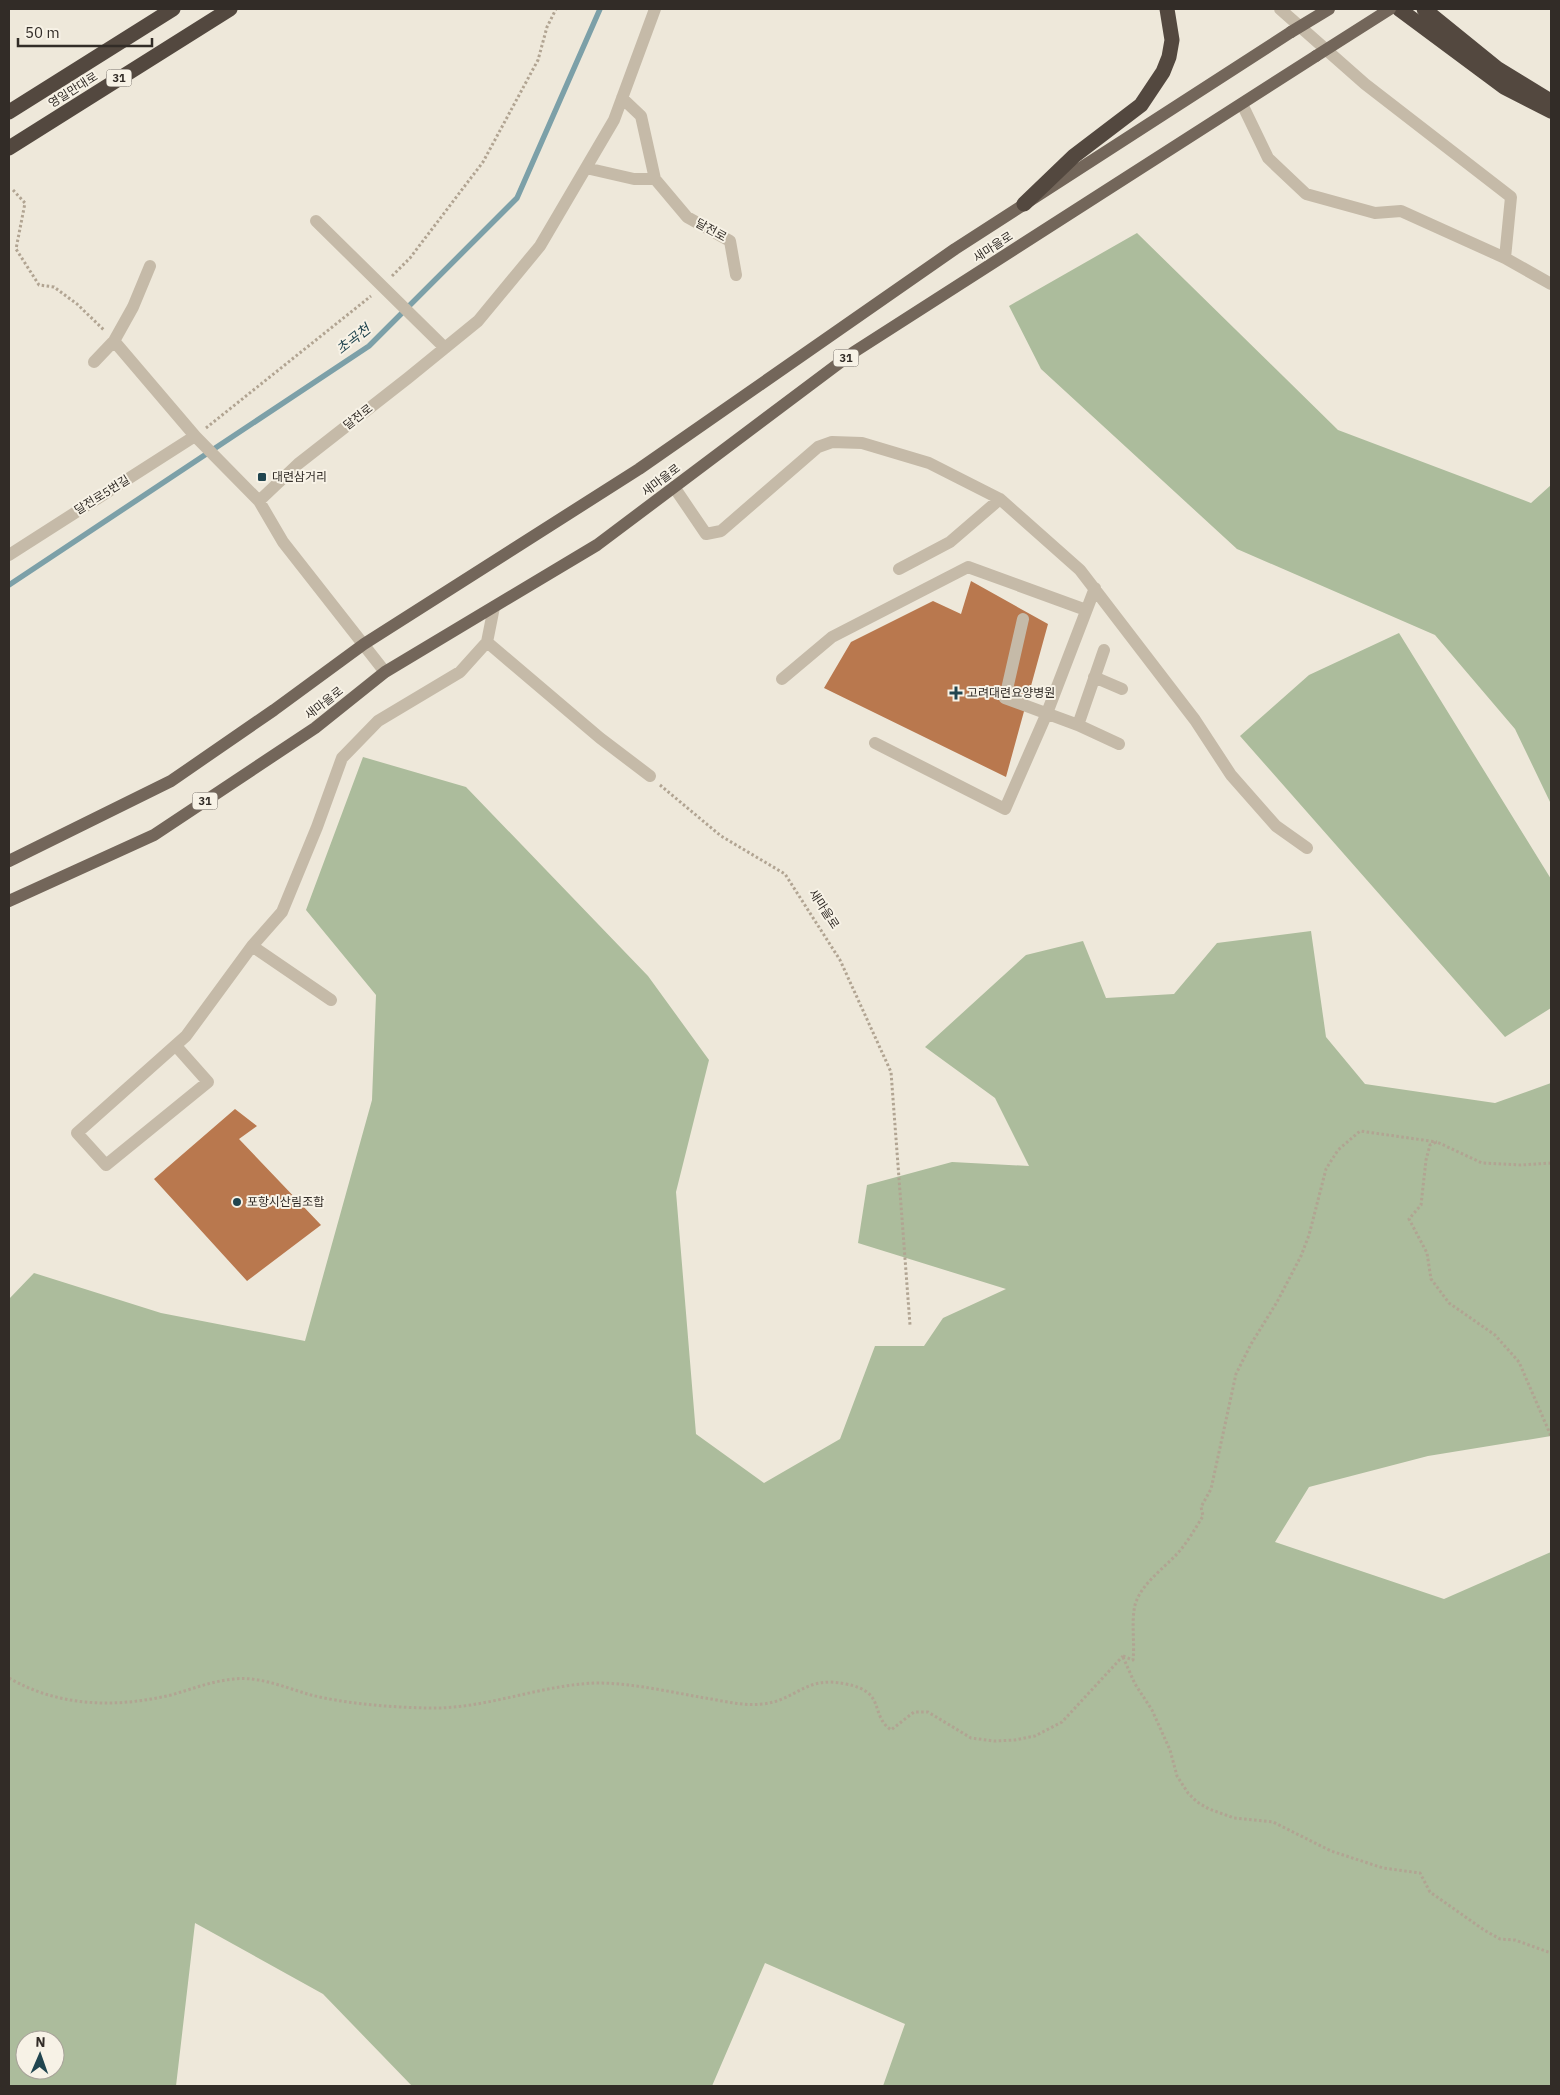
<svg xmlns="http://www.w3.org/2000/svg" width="1560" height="2095" viewBox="0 0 1560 2095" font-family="'IBM Plex Sans','Noto Sans KR',sans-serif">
	<rect width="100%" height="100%" fill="#eee8da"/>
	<path fill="#acbc9c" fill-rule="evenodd" d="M1137,233L1338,430L1531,503L1551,485V804L1515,729L1435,635L1237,549L1041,369L1009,306Z
		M1399,633L1551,879V1008L1505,1037L1240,736L1309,675Z
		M363,757L466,787L648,976L709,1060L676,1192L696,1434L764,1483L840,1439L875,1346H924L943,1318L1006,1289L858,1243L867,1185L952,1162L1029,1166L995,1098L925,1047L1026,955L1083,941L1106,998L1174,994L1217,943L1311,931L1326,1037L1365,1084L1495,1103L1551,1083V1436L1428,1456L1309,1487L1275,1542L1444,1599L1551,1552V2086H883L905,2024L765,1963L712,2086H412L323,1994L195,1923L176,2086H9V1299L34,1273L161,1313L305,1341L372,1100L376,995L306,910ZM25,2040H55V2070H25Z"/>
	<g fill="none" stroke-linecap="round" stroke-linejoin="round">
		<path stroke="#7ca0a8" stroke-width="5.5" d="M9,585L369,346L517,198L600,9"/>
	</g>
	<path fill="#b9784e" d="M971,581L1048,624L1006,777L824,688L851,642L933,601L961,614Z
		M235,1109L257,1126L239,1139L321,1225L247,1281L154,1179Z"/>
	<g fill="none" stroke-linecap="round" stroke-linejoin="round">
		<path stroke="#b1a492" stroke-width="3" stroke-dasharray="2.5 2.5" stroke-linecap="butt" d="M13,190L25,203L16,249L39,285L54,287L77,304L105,331
			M392,276L410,258L483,162L538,60L547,27L556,9
			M206,428L371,296
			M660,785L721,836L785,874L840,960L891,1072L910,1325
			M1551,1163L1521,1165L1482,1163L1437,1142L1430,1145L1426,1160L1421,1205L1409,1219L1427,1253L1431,1279L1449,1303L1495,1335L1519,1362L1551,1436
			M1123,1656L1133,1660C1135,1643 1131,1622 1135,1605C1141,1584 1162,1570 1177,1554C1187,1543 1195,1529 1203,1516L1201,1507L1211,1489L1236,1374L1251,1344L1277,1302L1301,1256L1309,1235L1326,1169L1338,1150L1360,1131L1437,1142
			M1123,1657L1135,1684L1152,1710L1170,1750L1177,1776L1188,1793L1197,1802L1209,1809L1234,1818L1273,1822L1331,1851L1383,1868L1420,1873L1430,1892L1484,1930L1500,1939L1515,1940L1551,1953
			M9,1678C59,1707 116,1708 171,1695C192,1689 212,1681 234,1679C260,1676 286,1688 311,1695C348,1704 388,1707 426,1708C484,1710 539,1685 596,1683C635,1683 674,1693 711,1699C728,1702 745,1706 762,1704C796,1701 805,1675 846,1684C887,1692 869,1714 891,1730L914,1712H928L971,1738L994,1741L1015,1740L1035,1736L1062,1722L1123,1656"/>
		<path stroke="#c5baa8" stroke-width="12" d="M1280,9L1365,84L1511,197L1505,258L1551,284
			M622,98L641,116L655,179
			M1242,104L1268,158L1306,194L1375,213L1401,211L1505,258
			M586,168L634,179H655L687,217L730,241L736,275
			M316,221L445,348
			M114,341L195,436
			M94,362L114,341L133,307L150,266
			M674,487L706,534L721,531L818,447L832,442L862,443L929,463L1000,499L1080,570L1195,720L1231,775L1276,826L1307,848
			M9,555L195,436L259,501
			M899,569L950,542L1000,499
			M1023,619L1005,698L1078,725L1119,744
			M487,642L600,738L650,776
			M385,672L283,542L259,501L298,464L408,378L478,321L540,246L614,120L655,9
			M1094,677L1122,689
			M782,679L832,637L968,567L1086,610
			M1078,725L1104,650
			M875,743L1005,809L1047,713L1095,588
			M252,946L282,912L317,827L342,758L378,721L460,672L487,642L494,607
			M176,1046L208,1082L106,1165L77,1133L186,1036L252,946L331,1000"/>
		<path stroke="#73665a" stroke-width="12" d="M9,861L171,781L274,710L364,644L639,469L955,249L1291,32
			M9,901L154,835L315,728L385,672L597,545L854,352L1316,56"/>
		<path stroke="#53483f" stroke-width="15" d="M1399,9L1504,87L1551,111
			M1424,9L1498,69L1547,99
			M9,112L173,9
			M9,148L230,9
			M1024,204L1074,156L1141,105L1163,72L1169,57L1172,40L1167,9"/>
		<path stroke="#73665a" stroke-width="12" d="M1291,32L1329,9
			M1316,56L1390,9"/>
	</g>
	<g fill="#21454f" stroke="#f7f2e6" stroke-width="2">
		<rect x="257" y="472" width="10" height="10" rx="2.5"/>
		<path d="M953.5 685.5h5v5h5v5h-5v5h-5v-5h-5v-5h5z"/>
		<circle cx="237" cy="1202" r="5"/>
	</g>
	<g text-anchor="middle" stroke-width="4" stroke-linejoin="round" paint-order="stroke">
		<g fill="#f7f2e6" stroke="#6d6760" stroke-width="1">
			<rect x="106.5" y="69.5" width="25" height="17" rx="4"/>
			<rect x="833.5" y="349.5" width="25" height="17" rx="4"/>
			<rect x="192.5" y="792.5" width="25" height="17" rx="4"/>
		</g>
		<g font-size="11" font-weight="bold" fill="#322c27">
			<text x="119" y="82">31</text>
			<text x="846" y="362">31</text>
			<text x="205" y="805">31</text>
		</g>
		<g font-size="12" fill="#322c27" stroke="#f7f2e6">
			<text transform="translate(73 90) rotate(-32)" y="4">영일만대로</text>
			<text transform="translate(711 230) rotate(29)" y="4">달전로</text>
			<text transform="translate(993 247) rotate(-33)" y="4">새마을로</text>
			<text transform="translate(358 417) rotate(-38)" y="4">달전로</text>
			<text transform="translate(661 480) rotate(-37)" y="4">새마을로</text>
			<text transform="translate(102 495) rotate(-32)" y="4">달전로5번길</text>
			<text transform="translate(324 703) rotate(-38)" y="4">새마을로</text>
			<text transform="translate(824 909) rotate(57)" y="4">새마을로</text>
		</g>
		<g font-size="12" fill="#322c27" stroke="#f7f2e6" text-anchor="start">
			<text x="272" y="481">대련삼거리</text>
			<text x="967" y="697">고려대련요양병원</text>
			<text x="247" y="1206">포항시산림조합</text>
		</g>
		<g font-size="14" font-style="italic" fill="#21454f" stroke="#f7f2e6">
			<text transform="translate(353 339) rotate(-38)" y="5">초곡천</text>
		</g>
	</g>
	<rect width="1560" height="2095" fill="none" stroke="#322c27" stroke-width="20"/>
	<g transform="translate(40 2055) rotate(2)"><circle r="24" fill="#f7f2e6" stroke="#a8a39a"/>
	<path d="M0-4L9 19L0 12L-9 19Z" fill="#21454f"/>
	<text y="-8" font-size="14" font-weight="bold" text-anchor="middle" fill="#322c27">N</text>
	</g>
	<path d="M18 38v8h134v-8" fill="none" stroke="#322c27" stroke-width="2.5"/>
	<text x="25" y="38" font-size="15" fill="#322c27" stroke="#f7f2e6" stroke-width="4" paint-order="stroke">50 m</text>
</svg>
